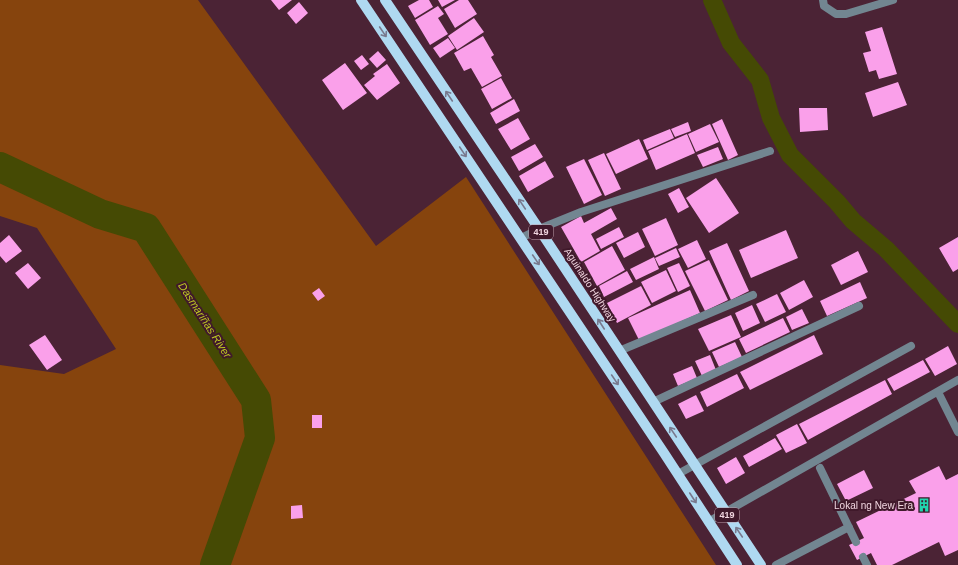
<svg xmlns="http://www.w3.org/2000/svg" width="958" height="565" font-family="Arial,sans-serif">
  <style>
    .green { fill: #86440d }
    .lines { fill: none; stroke-linecap: round; stroke-linejoin: round }
    .canal { stroke: #454a04; stroke-width: 18 }
    .river { stroke: #454a04; stroke-width: 30 }
    .building { fill: #faa0ea }
    .service { stroke: #728691; stroke-width: 8 }
    .minor { stroke: #728691; stroke-width: 8 }
    .primary { stroke: #afd9f1; stroke-width: 10 }
    .oneway { stroke: #78798e }
    .labels { text-anchor: middle; dominant-baseline: central; stroke-width: 4; stroke-linejoin: round; paint-order: stroke }
    .shield { fill: #40192b; stroke: #bb9da9; stroke-width: 1 }
    .shield-label { font-size: 9px; font-weight: bold; fill: #f0d5df }
    .street-label { font-size: 10px; fill: #f0d5df; stroke: #40192b }
    .poi-label { font-size: 10px; fill: #f0d5df; stroke: #40192b; text-anchor: end }
    .water-label { font-size: 11px; font-style: italic; fill: #bec923; stroke: #40192b }
  </style>
  <rect width="100%" height="100%" fill="#4b2335"/>
  <path class="green" d="M0 0H198L376 246 466 177 716 565H0V365L64 374 116 349 37 228 0 216Z"/>
  <g class="lines">
    <path class="canal" d="M712 0 731 43 760 80 771 118 790 155 837 202 853 221 886 249 958 324"/>
    <path class="river" d="M0 167 100 214 146 228 256 400 260 438 215 565"/>
  </g>
  <path class="building" d="M271 0H292L279 10Z
    M419 0H429L433 7 415 18 408 6Z
    M438 0H455L442 7Z
    M459 0H468L477 14 455 28 444 9Z
    M299 2 308 13 296 24 287 13Z
    M438 6 444 14 438 18 448 34 430 45 415 20Z
    M474 18 484 32 457 50 448 36Z
    M882 27 897 74 879 79 876 70 869 72 863 53 871 51 865 32Z
    M483 36 494 55 491 57 502 76 482 87 471 68 464 71 454 53Z
    M448 38 455 48 440 58 433 48Z
    M378 51 386 60 377 68 369 59Z
    M362 55 369 64 361 70 354 61Z
    M345 63 367 93 343 110 322 80Z
    M387 64 400 83 377 100 364 85 375 76 373 74Z
    M501 78 512 98 492 109 481 89Z
    M898 82 907 105 873 117 865 93Z
    M514 99 520 111 496 124 490 113Z
    M799 108H827L828 130 800 132Z
    M518 118 530 139 511 150 498 129Z
    M722 119 738 155 728 160 712 124Z
    M688 122 691 131 675 137 671 129Z
    M710 124 719 142 696 152 688 134Z
    M670 129 674 138 647 150 643 140Z
    M687 134 695 153 656 170 648 151Z
    M639 139 648 159 616 174 606 154Z
    M535 144 543 157 519 171 511 157Z
    M718 147 723 159 703 167 697 155Z
    M604 153 621 189 605 196 588 160Z
    M584 159 602 195 584 204 566 167Z
    M545 161 554 177 528 192 519 176Z
    M716 178 739 213 709 233 686 198Z
    M679 188 689 207 678 213 668 194Z
    M611 208 617 219 591 234 600 251 581 262 561 227 581 216 584 223Z
    M666 218 678 245 655 256 642 229Z
    M619 227 624 237 601 249 596 239Z
    M786 230 798 258 751 278 739 250Z
    M638 232 645 247 624 258 616 243Z
    M9 235 22 251 6 263 0 256V243Z
    M958 237V269L953 272 939 248Z
    M697 240 706 259 688 268 678 249Z
    M727 243 749 291 731 300 709 251Z
    M612 246 625 270 597 286 584 262Z
    M676 248 680 257 659 266 655 258Z
    M858 251 868 272 841 285 831 265Z
    M654 257 659 269 636 280 630 269Z
    M709 260 728 300 705 311 685 271Z
    M28 263 41 278 28 289 15 273Z
    M679 263 690 286 678 292 667 268Z
    M666 270 676 291 652 303 641 282Z
    M627 271 633 282 604 297 599 286Z
    M804 280 813 297 789 310 780 293Z
    M860 282 867 298 827 316 820 301Z
    M641 286 651 305 617 323 607 303Z
    M319 288 325 296 318 301 312 293Z
    M690 290 700 313 639 340 628 318Z
    M777 294 786 312 765 322 756 304Z
    M752 305 760 323 743 331 735 313Z
    M802 309 809 323 792 330 786 317Z
    M731 315 741 337 709 351 698 329Z
    M783 318 790 332 746 353 739 339Z
    M45 335 62 360 47 370 29 345Z
    M814 335 823 354 750 390 740 372Z
    M735 342 742 357 719 367 712 352Z
    M948 346 957 364 935 376 925 359Z
    M710 355 716 370 702 376 695 361Z
    M923 360 930 372 894 391 887 379Z
    M692 366 697 378 678 386 673 374Z
    M737 374 744 388 707 407 700 392Z
    M885 380 892 394 808 440 799 424Z
    M696 395 704 411 686 419 678 404Z
    M312 415H322V428H312Z
    M797 424 807 443 786 453 776 435Z
    M775 438 782 449 749 467 743 456Z
    M736 457 745 473 726 484 717 468Z
    M939 466 946 480 958 474V550L945 556 939 542 892 565H877L871 553 857 560 849 545 864 538 856 522 916 493 909 481Z
    M864 470 873 488 846 501 837 484Z
    M302 505 303 518 291 519V506Z"/>
  <g class="lines">
    <path class="service" d="M938 392 958 432
      M820 468 856 542
      M678 474 911 346
      M708 522 958 380
      M863 557 867 565
      M776 565 849 527"/>
    <path class="minor" d="M823 0 824 6 836 14H846L893 0
      M521 238 539 229 581 212 770 151
      M619 351 753 295
      M653 402 859 306"/>
    <path class="primary" d="M361 0 664 453 737 565
      M385 0 539 229 761 565"/>
  </g>
  <defs><path id="oneway-shaft" d="M-6 0H5M1.5-3L5.5 0L1.5 3" fill="none" stroke-width="1.6" stroke-linecap="round" stroke-linejoin="round"/></defs>
  <g class="oneway">
    <use href="#oneway-shaft" transform="translate(383 32) rotate(56)"/>
    <use href="#oneway-shaft" transform="translate(449 96) rotate(-124)"/>
    <use href="#oneway-shaft" transform="translate(463 152) rotate(56)"/>
    <use href="#oneway-shaft" transform="translate(522 204) rotate(-124)"/>
    <use href="#oneway-shaft" transform="translate(536 260) rotate(56)"/>
    <use href="#oneway-shaft" transform="translate(601 324) rotate(-123)"/>
    <use href="#oneway-shaft" transform="translate(615 380) rotate(56)"/>
    <use href="#oneway-shaft" transform="translate(673 432) rotate(-124)"/>
    <use href="#oneway-shaft" transform="translate(693 498) rotate(57)"/>
    <use href="#oneway-shaft" transform="translate(739 532) rotate(-124)"/>
  </g>
  <defs>
    <g id="building-bare" transform="scale(1.08)"><path d="M-4-6H4V6H1V3H-1V6H-4ZM-2.5-4.3h1.7v1.8h-1.7ZM.8-4.3h1.7v1.8H.8ZM-2.5-1h1.7V.8h-1.7ZM.8-1h1.7V.8H.8Z" fill="#21d5af" stroke="#40192b" stroke-width="2.5" paint-order="stroke"/></g>
  </defs>
  <g fill-rule="evenodd">
    <use href="#building-bare" x="924" y="505"/>
  </g>
  <g class="labels">
    <g class="shield">
      <rect x="529" y="225" width="24" height="14" rx="3"/>
      <rect x="715" y="508" width="24" height="14" rx="3"/>
    </g>
    <g class="shield-label">
      <text x="541" y="232">419</text>
      <text x="727" y="515">419</text>
    </g>
    <g class="street-label">
      <text transform="translate(590 285) rotate(57)">Aguinaldo Highway</text>
    </g>
    <g class="poi-label">
      <text x="913" y="505">Lokal ng New Era</text>
    </g>
    <g class="water-label">
      <text transform="translate(205 320) rotate(57)">Dasmariñas River</text>
    </g>
  </g>
</svg>
